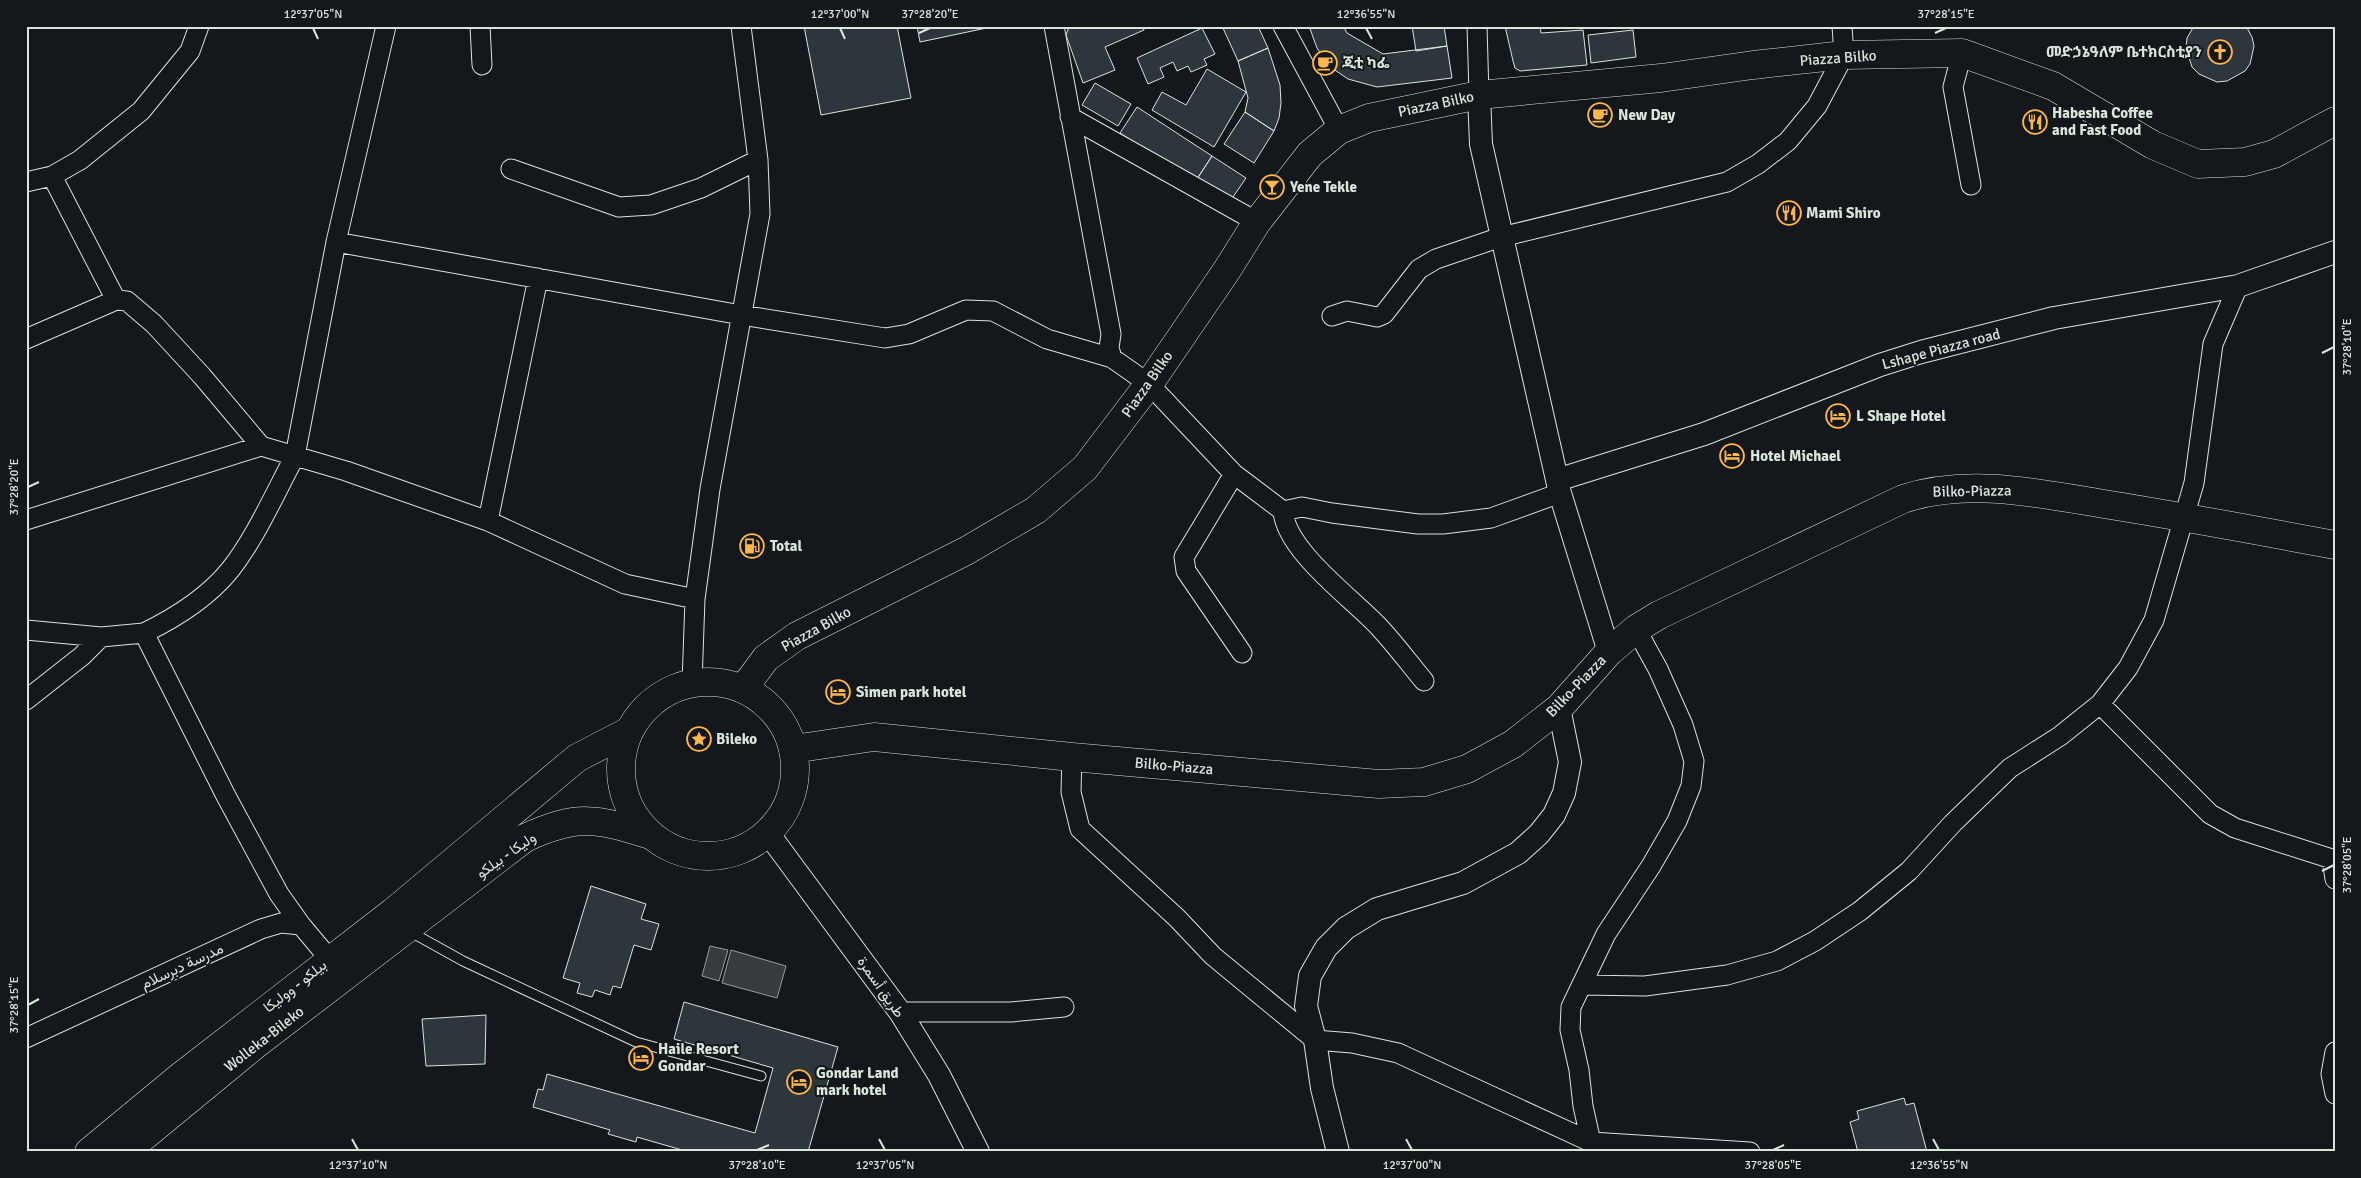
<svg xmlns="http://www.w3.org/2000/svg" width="2361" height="1178" font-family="Signika,Vazirmatn,'Noto Sans Ethiopic',sans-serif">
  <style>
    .water { fill: #363b3e; stroke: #939e99 }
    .building { fill: #2c363c; stroke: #d8e6dc }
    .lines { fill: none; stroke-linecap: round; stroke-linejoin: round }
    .service-casing { stroke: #d8e6dc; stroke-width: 11 }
    .minor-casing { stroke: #d8e6dc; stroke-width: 21 }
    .tertiary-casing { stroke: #d8e6dc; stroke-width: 24 }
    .primary-casing { stroke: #d8e6dc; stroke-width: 29 }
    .trunk-casing { stroke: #d8e6dc; stroke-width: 29 }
    .service { stroke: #14181c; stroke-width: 9 }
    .minor { stroke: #14181c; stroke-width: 19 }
    .tertiary { stroke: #14181c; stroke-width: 22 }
    .primary { stroke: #14181c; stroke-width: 28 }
    .trunk { stroke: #14181c; stroke-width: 28 }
    .ticks { fill: none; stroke: #d8e6dc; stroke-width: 2 }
    .labels { text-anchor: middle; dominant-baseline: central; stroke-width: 4; stroke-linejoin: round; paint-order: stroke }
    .poi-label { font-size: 15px; font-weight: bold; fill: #d8e6dc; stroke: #14181c; text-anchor: start }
    .street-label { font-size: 15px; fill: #d8e6dc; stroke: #14181c }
    .neatline { fill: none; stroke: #d8e6dc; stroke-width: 2 }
    .ticks-label { font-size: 12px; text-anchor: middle; fill: #d8e6dc }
  </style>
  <rect width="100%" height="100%" fill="#14181c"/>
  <path class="water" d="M710 946 728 950 719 981 702 976Z
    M731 950 786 966 777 998 722 983Z"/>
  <path class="building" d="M804 26H897L911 98 821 115Z
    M917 26H996L920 42Z
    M1143 26 1144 30 1105 47 1115 70 1083 83 1066 35 1069 27Z
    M1222 26H1258L1268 48 1238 61Z
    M1309 26H1343L1347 33 1383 54 1447 46 1452 78 1377 87 1348 79 1329 66 1317 48Z
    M1412 26H1444L1447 46 1416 51Z
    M1505 26H1540L1541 33 1583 30 1587 65 1520 71 1515 68 1513 61Z
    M2194 26H2246L2252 37 2254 46 2250 64 2245 71 2227 81 2217 82 2199 74 2192 67 2186 48 2187 38Z
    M1202 28 1215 54 1204 59 1207 65 1191 72 1188 66 1177 71 1173 62 1160 68 1164 77 1148 84 1137 58Z
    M1633 30 1636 57 1591 63 1588 35Z
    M1268 48 1280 85 1281 103 1279 118 1274 131 1245 112 1248 98 1238 61Z
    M1207 69 1246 92 1214 147 1152 110 1162 92 1186 105Z
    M1095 83 1131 104 1118 126 1082 105Z
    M1137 107 1212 156 1195 182 1120 133Z
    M1245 112 1274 131 1254 163 1224 144Z
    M1212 156 1246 178 1229 203 1195 182Z
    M844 682 847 697H832L830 690 832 687Z
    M591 886 646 904 641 919 659 924 651 950 634 945 621 988 613 986 610 995 595 990 592 997 577 993 580 983 563 978Z
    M684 1002 838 1047 808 1152H689L637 1137 636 1142 608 1134 610 1130 533 1107 538 1089 543 1090 547 1074 755 1133 773 1068 674 1039Z
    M486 1015 485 1064 426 1066 422 1019Z
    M1904 1098 1906 1105 1914 1103 1927 1152H1858L1850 1122 1859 1119 1857 1111Z"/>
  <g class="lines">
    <g class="service-casing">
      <path id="service" d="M409 931 463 961 636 1042 761 1076"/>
    </g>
    <g class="minor-casing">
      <path id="minor" d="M480 26 482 65
        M1054 26 1111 334 1109 348 1112 358
        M1283 26 1339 130
        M1477 26 1479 95
        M1962 53 1953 87 1971 185
        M1070 117 1257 222
        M511 169 619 207 651 205 701 188 758 160
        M52 176 116 300
        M26 182 52 176 80 160 141 111 190 51 199 26
        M336 242 741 315 885 338 909 334 966 310 993 311 1047 339 1112 358 1149 384 1234 474 1283 511C1286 551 1353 599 1379 627 1395 644 1409 663 1424 681
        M1332 316 1347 311 1377 317 1384 314 1419 269 1436 259 1501 237 1727 182 1758 164 1788 141 1817 106 1844 55 1842 26
        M26 339 116 300 127 301 154 324 202 376 261 446 295 456 336 242 386 26
        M1234 474 1184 557 1186 571 1242 653
        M1283 511 1302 507 1332 513 1418 524H1443L1491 518 1560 493
        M26 520 261 446
        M488 521 538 278
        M26 630 101 637 144 633
        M692 683 695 599 710 489 760 214 758 160 741 26
        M26 700 82 656 101 637
        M2100 704 2210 814 2235 828 2335 860
        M1072 757 1071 792 1080 829 1177 918 1213 956 1315 1040 1352 1043 1398 1053 1591 1142 1750 1152
        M2332 859 2335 879
        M301 925 279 894 226 796 144 633C175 618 208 597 230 570 256 537 275 493 295 456L346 471 488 521 625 584 695 599
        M1582 985 1645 986 1727 975 1777 961 1815 941 1860 911 1909 871 1953 823 2010 768 2060 736 2100 704 2128 668 2154 620 2194 483 2213 344 2238 286
        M900 1012H1011L1064 1007
        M26 1038 261 929 281 923 301 925 337 968
        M2335 1052 2331 1074 2335 1094
        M1591 1151V1142L1583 1106 1579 1070 1570 1030 1571 1007 1606 934 1651 866 1677 821 1691 786 1694 761 1683 725 1658 669 1636 629"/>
    </g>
    <g class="tertiary-casing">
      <path id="tertiary" d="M1479 95 1481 144 1560 493 1609 652
        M1557 480 1704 434 1880 365 1921 352 2054 318 2238 286 2335 252
        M768 833 900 1012 939 1075 978 1152
        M1338 1152 1322 1088 1315 1040 1306 1006 1310 976 1326 948 1346 928 1377 909 1463 883 1518 853 1539 834 1554 815 1564 793 1570 762 1559 708"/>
    </g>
    <g class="primary-casing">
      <path id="primary" d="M743 689 766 658 797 636 966 551 1036 510 1085 468 1149 384 1227 270 1257 222 1310 154 1339 130 1369 118 1479 95 1661 78 1753 65 1844 55 1962 53 2053 86 2153 145 2198 164 2245 162 2274 154 2335 121
        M793 749 874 737 1072 757 1379 784 1424 782 1467 769 1513 744 1559 708 1609 652 1636 629 1659 615 1903 499C1970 477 2042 494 2110 505 2185 517 2260 531 2335 545"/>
    </g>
    <g class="trunk-casing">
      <path id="trunk" d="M621 769a87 87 0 1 1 174 0a87 87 0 1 1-174 0Z
        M89 1152 181 1076 393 912 577 758 629 731
        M125 1152 255 1045 525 838C577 814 596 818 650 835"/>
    </g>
    <use href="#service" class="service"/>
    <use href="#minor" class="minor"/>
    <use href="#tertiary" class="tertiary"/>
    <use href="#primary" class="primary"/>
    <use href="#trunk" class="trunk"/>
  </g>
  <path class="ticks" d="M313 28 318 39M840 28 845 39M1366 28 1372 39M919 33 930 28M1935 33 1946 28M2322 353 2334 347M28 487 39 482M2322 871 2334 865M28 1005 39 999M352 1139 358 1150M879 1139 885 1150M1406 1139 1412 1150M1933 1139 1939 1150M757 1150 769 1145M1773 1150 1784 1145"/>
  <defs>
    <g id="church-ring" transform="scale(1.25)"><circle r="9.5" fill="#14181c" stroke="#ffb74d" stroke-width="1.5"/><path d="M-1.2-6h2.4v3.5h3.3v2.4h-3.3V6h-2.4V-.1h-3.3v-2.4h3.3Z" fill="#ffb74d"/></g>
    <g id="cafe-ring" transform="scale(1.25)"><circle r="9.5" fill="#14181c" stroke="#ffb74d" stroke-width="1.5"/><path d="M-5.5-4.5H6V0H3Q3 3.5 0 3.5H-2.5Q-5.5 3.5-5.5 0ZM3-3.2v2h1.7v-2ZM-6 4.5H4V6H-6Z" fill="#ffb74d"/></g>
    <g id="restaurant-ring" transform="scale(1.25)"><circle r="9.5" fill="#14181c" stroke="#ffb74d" stroke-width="1.5"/><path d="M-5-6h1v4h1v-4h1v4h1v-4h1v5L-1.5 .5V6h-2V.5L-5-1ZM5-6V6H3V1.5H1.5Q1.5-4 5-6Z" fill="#ffb74d"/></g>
    <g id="bar-ring" transform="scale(1.25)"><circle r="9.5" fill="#14181c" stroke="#ffb74d" stroke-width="1.5"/><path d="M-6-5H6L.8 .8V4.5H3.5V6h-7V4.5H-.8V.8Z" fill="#ffb74d"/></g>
    <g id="hotel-ring" transform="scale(1.25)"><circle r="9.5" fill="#14181c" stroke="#ffb74d" stroke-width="1.5"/><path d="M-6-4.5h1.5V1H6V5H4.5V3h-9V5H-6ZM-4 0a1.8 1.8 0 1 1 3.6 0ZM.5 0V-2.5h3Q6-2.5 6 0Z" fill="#ffb74d"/></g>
    <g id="fuel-ring" transform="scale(1.25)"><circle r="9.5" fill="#14181c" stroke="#ffb74d" stroke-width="1.5"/><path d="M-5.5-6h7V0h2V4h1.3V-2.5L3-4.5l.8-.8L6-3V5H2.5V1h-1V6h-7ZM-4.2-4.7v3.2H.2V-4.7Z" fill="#ffb74d"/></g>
    <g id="sight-ring" transform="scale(1.25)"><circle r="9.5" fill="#14181c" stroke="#ffb74d" stroke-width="1.5"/><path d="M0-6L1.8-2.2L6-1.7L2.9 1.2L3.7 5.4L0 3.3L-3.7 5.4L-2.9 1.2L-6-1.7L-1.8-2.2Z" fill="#ffb74d"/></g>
  </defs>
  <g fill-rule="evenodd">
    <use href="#church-ring" x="2220" y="52"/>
    <use href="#cafe-ring" x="1325" y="63"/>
    <use href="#cafe-ring" x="1600" y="115"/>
    <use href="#restaurant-ring" x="2035" y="122"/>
    <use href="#bar-ring" x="1272" y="187"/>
    <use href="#restaurant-ring" x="1789" y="213"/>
    <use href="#hotel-ring" x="1838" y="416"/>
    <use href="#hotel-ring" x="1732" y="456"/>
    <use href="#fuel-ring" x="752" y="546"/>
    <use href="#hotel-ring" x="838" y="692"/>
    <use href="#sight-ring" x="699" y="739"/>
    <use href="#hotel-ring" x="641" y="1058"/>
    <use href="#hotel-ring" x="799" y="1082"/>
  </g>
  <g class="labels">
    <g class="poi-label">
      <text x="2202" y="52" text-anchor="end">መድኃኔዓለም ቤተክርስቲያን</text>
      <text x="1342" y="63">ጂቲ ካፌ</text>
      <text x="2052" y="113">Habesha Coffee<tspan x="2052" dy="17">and Fast Food</tspan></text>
      <text x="1618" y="115">New Day</text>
      <text x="1290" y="187">Yene Tekle</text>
      <text x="1806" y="213">Mami Shiro</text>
      <text x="1856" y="416">L Shape Hotel</text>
      <text x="1750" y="456">Hotel Michael</text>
      <text x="770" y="546">Total</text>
      <text x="856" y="692">Simen park hotel</text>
      <text x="716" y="739">Bileko</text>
      <text x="658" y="1049">Haile Resort<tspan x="658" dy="17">Gondar</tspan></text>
      <text x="816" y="1073">Gondar Land<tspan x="816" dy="17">mark hotel</tspan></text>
    </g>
    <g class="street-label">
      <text transform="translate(1838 58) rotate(-4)">Piazza Bilko</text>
      <text transform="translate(1436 104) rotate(-12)">Piazza Bilko</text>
      <text transform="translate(1941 349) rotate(-15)">Lshape Piazza road</text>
      <text transform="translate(1147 384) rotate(-55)">Piazza Bilko</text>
      <text transform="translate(1972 491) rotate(-1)">Bilko-Piazza</text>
      <text transform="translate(816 629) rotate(-29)">Piazza Bilko</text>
      <text transform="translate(1576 686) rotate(-46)">Bilko-Piazza</text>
      <text transform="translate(1174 766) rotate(5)">Bilko-Piazza</text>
      <text transform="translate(506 855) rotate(-35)">وليكا - بيلكو</text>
      <text transform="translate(182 966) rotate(-25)">مدرسة دبرسلام</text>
      <text transform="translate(295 986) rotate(-38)">بيلكو - ووليكا</text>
      <text transform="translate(881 987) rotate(55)">طريق أسمرة</text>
      <text transform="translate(264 1039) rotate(-38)">Wolleka-Bileko</text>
    </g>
  </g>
  <rect width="2361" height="1178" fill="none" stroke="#14181c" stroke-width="55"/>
  <rect x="28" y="28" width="2306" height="1122" class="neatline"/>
  <g class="ticks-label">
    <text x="313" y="18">12°37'05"N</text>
    <text x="840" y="18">12°37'00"N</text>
    <text x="930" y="18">37°28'20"E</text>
    <text x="1366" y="18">12°36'55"N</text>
    <text x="1946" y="18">37°28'15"E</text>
    <text transform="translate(2347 347) rotate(-90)" y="4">37°28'10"E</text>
    <text transform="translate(14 487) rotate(-90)" y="4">37°28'20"E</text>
    <text transform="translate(2347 865) rotate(-90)" y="4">37°28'05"E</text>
    <text transform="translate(14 1005) rotate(-90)" y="4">37°28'15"E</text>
    <text x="358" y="1169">12°37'10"N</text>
    <text x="757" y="1169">37°28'10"E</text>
    <text x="885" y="1169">12°37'05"N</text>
    <text x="1412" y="1169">12°37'00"N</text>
    <text x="1773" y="1169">37°28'05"E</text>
    <text x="1939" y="1169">12°36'55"N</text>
  </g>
</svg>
